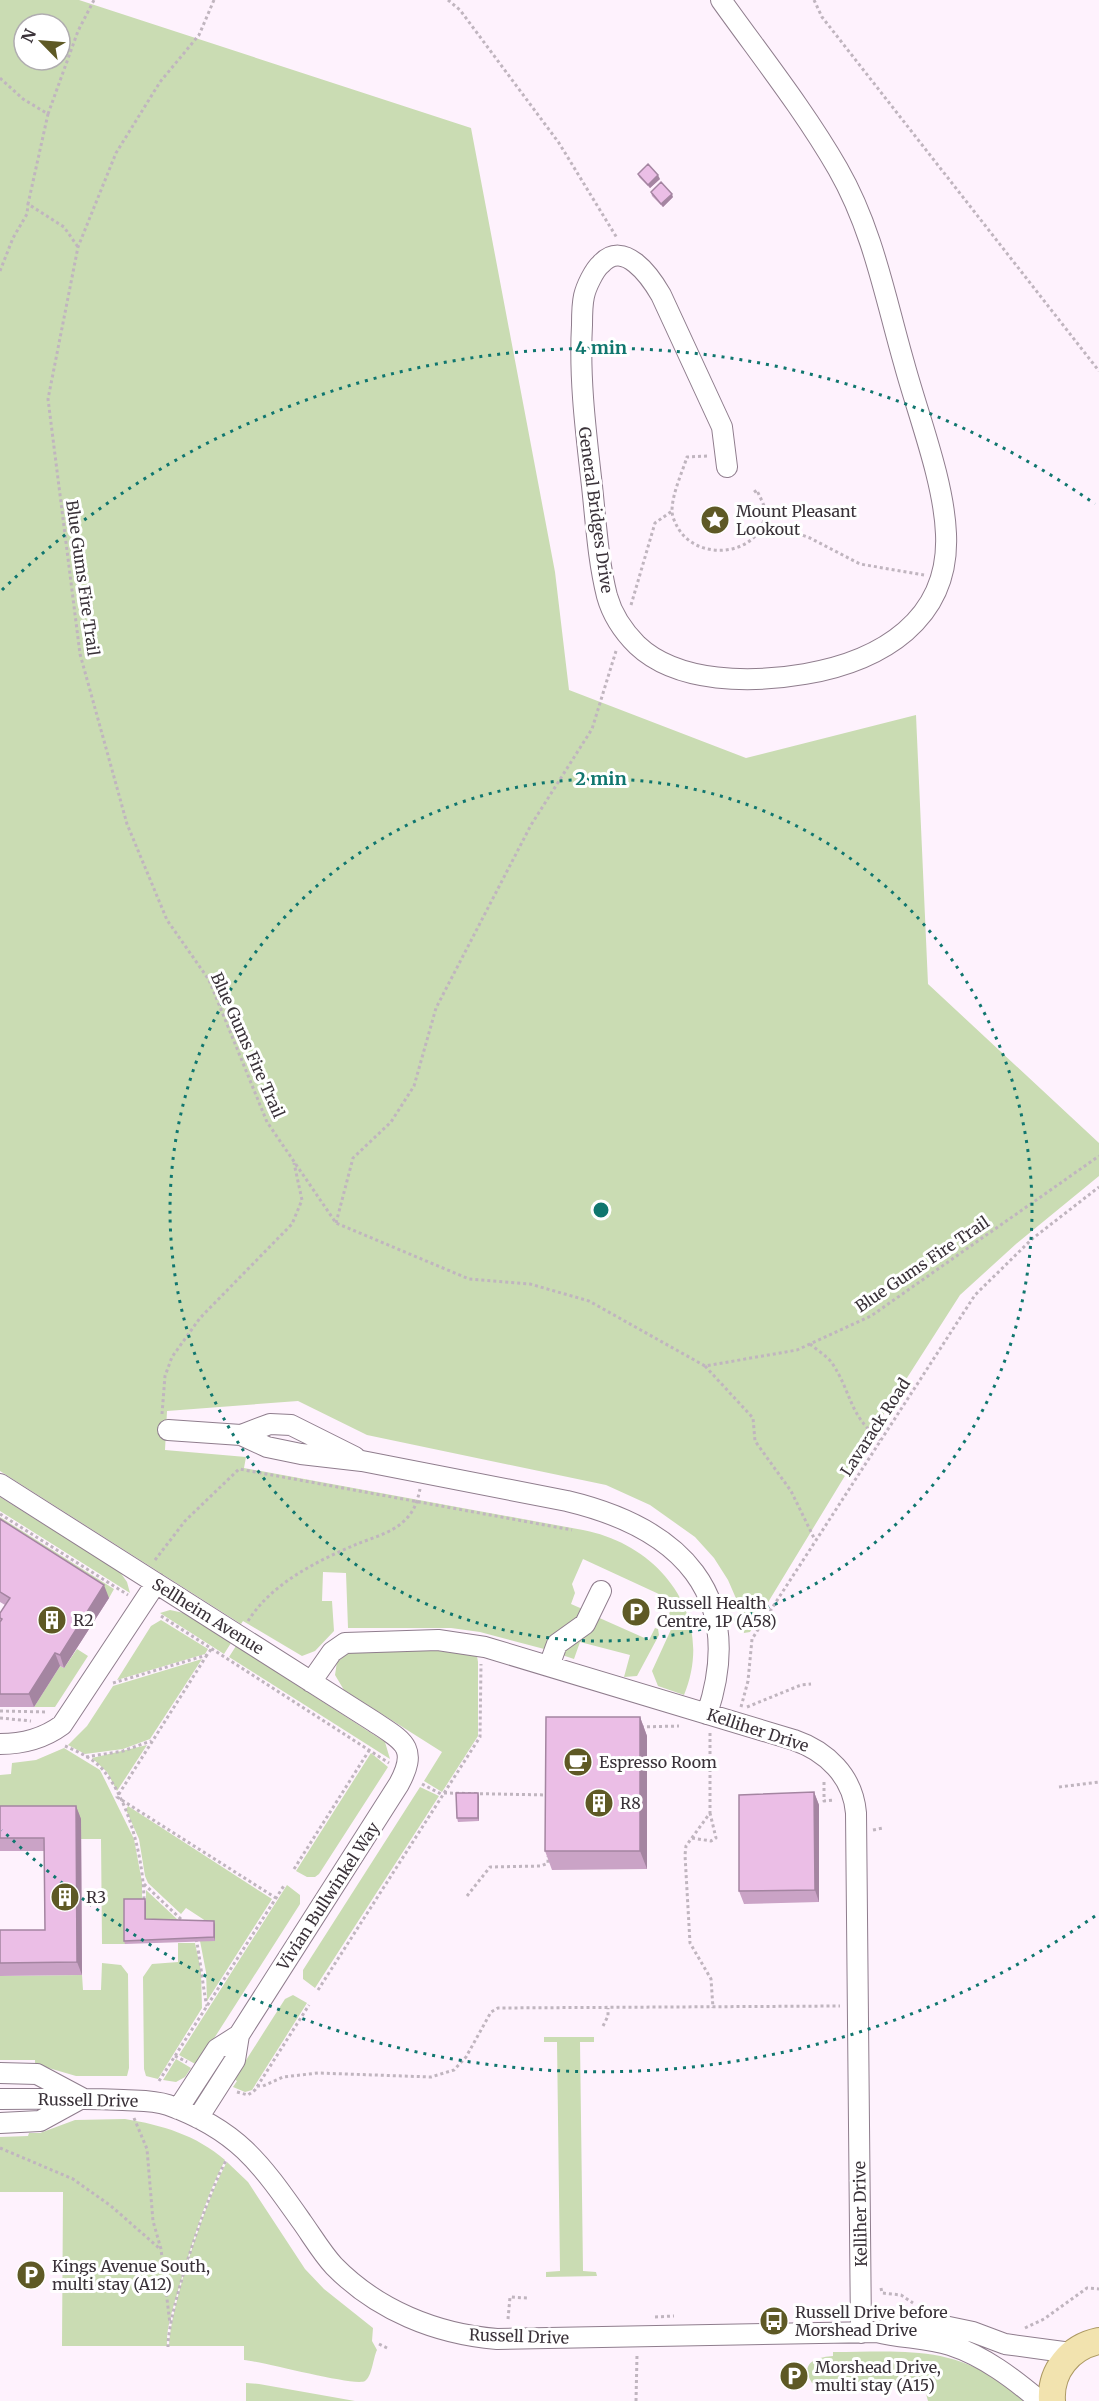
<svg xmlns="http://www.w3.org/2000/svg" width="1099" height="2401" font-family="Merriweather,serif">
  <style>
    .green { fill: #cadcb3; fill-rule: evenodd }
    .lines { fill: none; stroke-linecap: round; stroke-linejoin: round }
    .minor-casing { stroke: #8f7d8d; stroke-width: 22 }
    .major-casing { stroke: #ac9963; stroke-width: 28 }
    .path { stroke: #c0b5bf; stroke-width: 3; stroke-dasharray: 3 3; stroke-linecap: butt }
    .minor { stroke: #fff; stroke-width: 20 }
    .major { stroke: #f2e3af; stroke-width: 26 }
    .wall { fill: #caa3c6 }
    .shaded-wall { fill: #a485a1 }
    .building { fill: #ebbee6; stroke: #a485a1; stroke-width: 1.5 }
    .ring { fill: none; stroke: #0f766e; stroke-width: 3; stroke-dasharray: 3 6 }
    .labels { text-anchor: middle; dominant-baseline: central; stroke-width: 6; stroke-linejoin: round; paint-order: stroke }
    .street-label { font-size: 16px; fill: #3a3239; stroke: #fff }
    .poi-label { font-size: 16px; fill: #3a3239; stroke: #fff; text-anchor: start }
    .centre { fill: #0f766e; stroke: #fff; stroke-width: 3 }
    .ring-label { font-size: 18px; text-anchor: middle; font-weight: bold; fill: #0f766e; stroke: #fff; stroke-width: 6; stroke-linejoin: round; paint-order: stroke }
  </style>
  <rect width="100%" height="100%" fill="#fef2fd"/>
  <path class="green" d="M0 0H79L471 128 555 572 569 690 746 758 916 715 928 984 1099 1143V1176L1016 1244 960 1295 857 1456 750 1632 744 1633 738 1603 728 1580 714 1558 695 1537 650 1505 606 1485 367 1435 298 1401 167 1411 165 1450 246 1457 244 1468 583 1530C661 1545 716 1617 684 1695L658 1686 652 1671 674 1623 669 1614 674 1601 583 1559 572 1584 575 1593 571 1604 587 1611 548 1650 480 1632 451 1628H348L346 1573 323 1572 322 1601H332L334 1631 315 1651 302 1656 243 1621 241 1624 0 1471ZM24 24H60V60H24Z
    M0 1497 120 1572 127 1582 130 1593 0 1511Z
    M0 1517 114 1589 109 1598 0 1529Z
    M170 1610 184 1613 231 1643 224 1654 160 1613Z
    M595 1616 649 1640 655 1628 658 1629 659 1635 637 1676 624 1677 630 1655 580 1642 574 1659 559 1654Z
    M161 1620 208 1649 205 1654 117 1680 151 1626Z
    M236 1646 385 1742 390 1759 229 1657Z
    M77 1649 88 1656 55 1707H34L60 1666 64 1668Z
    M431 1650 477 1656 478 1662V1736L442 1792 424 1781 442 1752 344 1690 335 1675 337 1662 351 1651Z
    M202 1659 150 1739 123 1749 85 1754 68 1745 87 1726 113 1686Z
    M147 1745 117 1791 107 1772 92 1758Z
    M64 1748 100 1770 134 1839 142 1882V1902L125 1944H102L101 1839H81V1819H0V1775L11 1774 12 1763 36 1760Z
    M371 1753 388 1767 319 1874 315 1877H307L296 1871Z
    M420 1787 439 1796 315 1988 303 1979V1970Z
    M128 1806 272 1899 207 2001 206 1972 200 1941 212 1925 186 1908 181 1914 148 1883 145 1876 139 1839 126 1810Z
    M287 1885 300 1895V1904L197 2065 179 2055Z
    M146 1890 178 1920 176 1922 146 1923Z
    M178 1943H195L201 1971 202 2008 158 2079 146 2076 144 2069 143 1977 152 1964 178 1962Z
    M102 1963 121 1965 128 1974 129 2068 127 2076H76L35 2064V2060H0V1976L82 1975 83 1990H101Z
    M293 1995 307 2003 252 2090 245 2092 233 2087 237 2081 234 2079 285 1999Z
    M544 2037H594V2042H580L583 2271 596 2272 597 2276 546 2277V2272L560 2271 557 2042H544Z
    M176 2059 191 2068 185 2077 176 2082 163 2080Z
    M125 2119C162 2125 196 2135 225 2160 204 2200 192 2245 179 2287 174 2306 166 2326 167 2346H62L63 2192H0V2137L28 2136 29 2133H40L75 2120Z
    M227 2162 248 2182 305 2269 324 2289 373 2328 372 2341 377 2350C373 2358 372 2377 365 2381 355 2387 264 2362 244 2360V2346H169C170 2307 207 2197 227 2162Z
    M833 2352C890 2352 945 2345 994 2378 1005 2385 1015 2391 1023 2401H928L923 2383 909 2387 885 2385V2380L819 2385 812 2383C799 2363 816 2357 833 2356Z
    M246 2383 259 2384 355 2401H246Z"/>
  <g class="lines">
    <g class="minor-casing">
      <path id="minor" d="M721 0C761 56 804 110 838 169 873 230 885 297 904 363 918 415 944 481 946 534 950 620 881 661 805 674 753 683 678 684 637 645 624 632 612 614 607 596 598 560 596 523 592 486 586 433 579 379 582 325 582 316 582 305 584 296 586 287 594 270 601 264 624 239 650 276 661 295L722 427 727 467
        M168 1430 241 1435 267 1447 301 1454 362 1461 567 1501C680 1528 747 1594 707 1714
        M241 1435 270 1424 291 1425 355 1457
        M0 1484 373 1721C403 1741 419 1747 399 1784L239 2035 235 2060 198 2118
        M549 1666 557 1644 585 1624 601 1591
        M311 1682 332 1652 345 1643 438 1640 485 1647 794 1740C826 1751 853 1776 856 1813L861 2333
        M0 1744C23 1744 43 1739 62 1725L156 1583
        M0 2073 37 2074 82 2098
        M0 2099C41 2099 82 2098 123 2100 139 2101 153 2100 168 2105 238 2130 261 2164 302 2222 312 2236 322 2253 334 2266 377 2310 436 2334 497 2339L877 2332C901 2338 928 2338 950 2345 984 2356 1014 2379 1040 2401
        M178 2109 217 2049 239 2035
        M0 2123 40 2121 82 2098
        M880 2332 907 2323 925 2322 973 2332 1005 2344 1071 2353"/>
    </g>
    <g class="major-casing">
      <path id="major" d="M1052 2401C1050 2371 1070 2347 1099 2341"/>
    </g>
    <path class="path" d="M214 0 199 35 160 82 116 153 78 247 48 399 80 654 127 824 167 920 209 980 267 1122 336 1223 469 1279 530 1284 589 1301 705 1366 797 1350 871 1316 1099 1156
      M448 0 460 10 559 143 617 238
      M814 0 822 17 1099 371
      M0 78 23 99 48 114 28 204 64 227 78 247
      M48 114 78 31 94 0
      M0 271 13 238 27 214 28 204
      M707 456 687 457C682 473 672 494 672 511 672 516 675 523 678 528 699 564 764 555 765 511 765 505 759 496 757 490L753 493
      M756 533 788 530 810 538 860 564 924 575
      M631 605 655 523 672 511
      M336 1223 353 1158 391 1122 414 1086 436 1008 531 825 592 729 616 651
      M810 1344C817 1350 827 1356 832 1363 852 1393 848 1414 880 1440
      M705 1366 753 1418 755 1441 791 1491 815 1540
      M162 1414 165 1376 172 1357 200 1318 292 1224 302 1200 294 1163
      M0 1514 128 1595
      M155 1560 185 1521 239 1469 572 1530
      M161 1616 389 1763
      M248 1621C272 1583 317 1561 357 1544 372 1538 391 1533 403 1522 414 1512 417 1503 420 1489
      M207 1655 117 1797 276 1898
      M113 1683 207 1655 212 1648
      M741 1707 748 1681 752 1639 975 1295 1032 1239 1099 1187
      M747 1707 801 1685 811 1684
      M0 1711 48 1712
      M0 1718 31 1721
      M641 1727 679 1726
      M710 1733V1813L686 1846 685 1855 690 1943 711 1979 713 2008
      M65 1746C79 1752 94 1759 104 1771 130 1803 144 1862 144 1902
      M86 1757 123 1751 151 1741
      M824 1782V1801L835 1800
      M422 1784 443 1795
      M1059 1787 1099 1782
      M444 1793 548 1795
      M873 1830 883 1828
      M692 1838 711 1841 716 1838 710 1813
      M294 1869 370 1749
      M144 1884 184 1922
      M467 1896 490 1867 541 1866 548 1863V1856
      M196 1939C199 1949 205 2003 207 2006
      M318 1990 480 1737 481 1664
      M603 2026 608 2016V2008
      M175 2056 187 2062
      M159 2081 285 1884
      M257 2086H263L283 2077 318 2073 431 2077 454 2070 466 2057 491 2012 498 2008 840 2006
      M237 2092 248 2095 255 2090 309 2005
      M134 2118 147 2149 153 2221 161 2249 170 2324
      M0 2148 73 2179 111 2206 159 2248
      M881 2288 882 2293 901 2295 913 2303
      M655 2317 674 2316
      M508 2319 510 2297 527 2298
      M1025 2328 1044 2319 1087 2288 1099 2289
      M379 2344 387 2348
      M168 2347C167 2313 209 2189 227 2159
      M636 2401 637 2355"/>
    <use href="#minor" class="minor"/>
    <use href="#major" class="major"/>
  </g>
  <path class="wall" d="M638 174 660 179 650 188 639 177Z
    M651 192 673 197 663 207 652 196Z
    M0 1519 109 1598 64 1668 60 1666 34 1707H0V1613L5 1605 0 1602Z
    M640 1717 647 1736V1869L552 1870 545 1851Z
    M814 1792 819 1805V1902L744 1904 739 1891Z
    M478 1793 479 1797V1821L458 1822 457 1818Z
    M0 1806H76L81 1819 82 1975 0 1976V1930H45L44 1851H0Z
    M146 1902V1919L215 1925V1941L125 1944 124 1941Z"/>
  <path class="shaded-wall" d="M658 175 660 179 650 188 648 185Z
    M672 194 673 197 663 207 661 204Z
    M104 1585 109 1598 64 1668 60 1655Z
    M55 1653 60 1666 34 1707 29 1694Z
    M640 1717 647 1736V1869L640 1851Z
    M814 1792 819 1805V1902L815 1890Z
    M478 1793 479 1797V1821L478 1818Z
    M76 1806 81 1819 82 1975 77 1962Z
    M145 1899 146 1902V1923L145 1919Z
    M214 1921 215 1925V1941L214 1937Z"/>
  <path class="building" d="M648 164 658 175 648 185 638 174Z
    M661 182 672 194 661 204 651 192Z
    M0 1519 104 1585 60 1655 55 1653 29 1694H0V1622L2 1619 0 1618V1613L10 1598 0 1592Z
    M546 1717H640V1851H545Z
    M814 1792 815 1890 739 1891V1795Z
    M456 1793H478V1818H457Z
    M0 1806H76L77 1962 0 1963V1930H45L44 1838H0Z
    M124 1899H145V1919L214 1921V1937L124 1941Z"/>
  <g class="ring">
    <circle cx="601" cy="1210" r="431"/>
    <path d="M1095 1916A862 862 0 0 1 2 1830M2 590A862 862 0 0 1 1095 504"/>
  </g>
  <defs>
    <g id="sight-disc" transform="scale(1.5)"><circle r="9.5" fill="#5e5925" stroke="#fff"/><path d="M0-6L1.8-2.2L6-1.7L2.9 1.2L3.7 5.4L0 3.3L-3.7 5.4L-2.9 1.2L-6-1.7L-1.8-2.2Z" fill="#fff"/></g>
    <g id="parking-disc" transform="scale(1.5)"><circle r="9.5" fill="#5e5925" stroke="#fff"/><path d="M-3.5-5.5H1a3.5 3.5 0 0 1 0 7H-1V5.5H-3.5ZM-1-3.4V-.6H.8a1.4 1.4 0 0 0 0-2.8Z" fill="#fff"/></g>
    <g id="building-disc" transform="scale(1.5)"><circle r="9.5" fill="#5e5925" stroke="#fff"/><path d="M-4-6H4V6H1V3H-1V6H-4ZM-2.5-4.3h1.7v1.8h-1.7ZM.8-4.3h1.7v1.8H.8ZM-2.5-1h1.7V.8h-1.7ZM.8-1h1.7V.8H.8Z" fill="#fff"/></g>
    <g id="cafe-disc" transform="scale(1.5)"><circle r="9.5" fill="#5e5925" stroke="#fff"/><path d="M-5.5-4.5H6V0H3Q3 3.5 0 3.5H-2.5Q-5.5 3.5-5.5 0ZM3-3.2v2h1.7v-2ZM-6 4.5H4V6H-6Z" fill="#fff"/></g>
    <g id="bus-disc" transform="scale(1.5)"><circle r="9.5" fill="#5e5925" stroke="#fff"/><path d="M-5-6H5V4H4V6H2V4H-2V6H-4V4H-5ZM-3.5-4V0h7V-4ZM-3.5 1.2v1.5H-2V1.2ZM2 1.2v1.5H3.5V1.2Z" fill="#fff"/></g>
  </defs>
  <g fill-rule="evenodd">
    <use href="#sight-disc" x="715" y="520"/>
    <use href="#parking-disc" x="636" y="1612"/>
    <use href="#building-disc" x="52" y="1620"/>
    <use href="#cafe-disc" x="578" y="1762"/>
    <use href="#building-disc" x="599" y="1803"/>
    <use href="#building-disc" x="65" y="1897"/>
    <use href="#parking-disc" x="31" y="2275"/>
    <use href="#bus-disc" x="774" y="2321"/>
    <use href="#parking-disc" x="794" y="2376"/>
  </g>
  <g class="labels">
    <g class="street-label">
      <text transform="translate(596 510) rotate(82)">General Bridges Drive</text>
      <text transform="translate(83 578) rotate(82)">Blue Gums Fire Trail</text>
      <text transform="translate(248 1045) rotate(66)">Blue Gums Fire Trail</text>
      <text transform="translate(922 1264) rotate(-34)">Blue Gums Fire Trail</text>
      <text transform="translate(875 1427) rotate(-57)">Lavarack Road</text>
      <text transform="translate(208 1616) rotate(32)">Sellheim Avenue</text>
      <text transform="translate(758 1730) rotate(18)">Kelliher Drive</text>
      <text transform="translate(328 1896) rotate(-57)">Vivian Bullwinkel Way</text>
      <text transform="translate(88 2100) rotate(1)">Russell Drive</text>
      <text transform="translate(860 2214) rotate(-91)">Kelliher Drive</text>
      <text transform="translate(519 2336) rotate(2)">Russell Drive</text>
    </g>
    <g class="poi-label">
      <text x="736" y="511">Mount Pleasant<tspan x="736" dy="18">Lookout</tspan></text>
      <text x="657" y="1603">Russell Health<tspan x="657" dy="18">Centre, 1P (A58)</tspan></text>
      <text x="73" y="1620">R2</text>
      <text x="599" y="1762">Espresso Room</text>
      <text x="620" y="1803">R8</text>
      <text x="86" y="1897">R3</text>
      <text x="52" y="2266">Kings Avenue South,<tspan x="52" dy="18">multi stay (A12)</tspan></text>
      <text x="795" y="2312">Russell Drive before<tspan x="795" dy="18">Morshead Drive</tspan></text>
      <text x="815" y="2367">Morshead Drive,<tspan x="815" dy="18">multi stay (A15)</tspan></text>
    </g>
  </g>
  <circle cx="601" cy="1210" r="9" class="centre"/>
  <g class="ring-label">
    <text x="601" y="354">4 min</text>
    <text x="601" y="785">2 min</text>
  </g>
  <g transform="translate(42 42) rotate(295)"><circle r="28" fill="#ffffff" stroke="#b0adb0" stroke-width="1.5"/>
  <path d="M0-4.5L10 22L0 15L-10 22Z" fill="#5e5925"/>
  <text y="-9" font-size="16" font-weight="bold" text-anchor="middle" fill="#3a3239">N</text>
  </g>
</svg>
